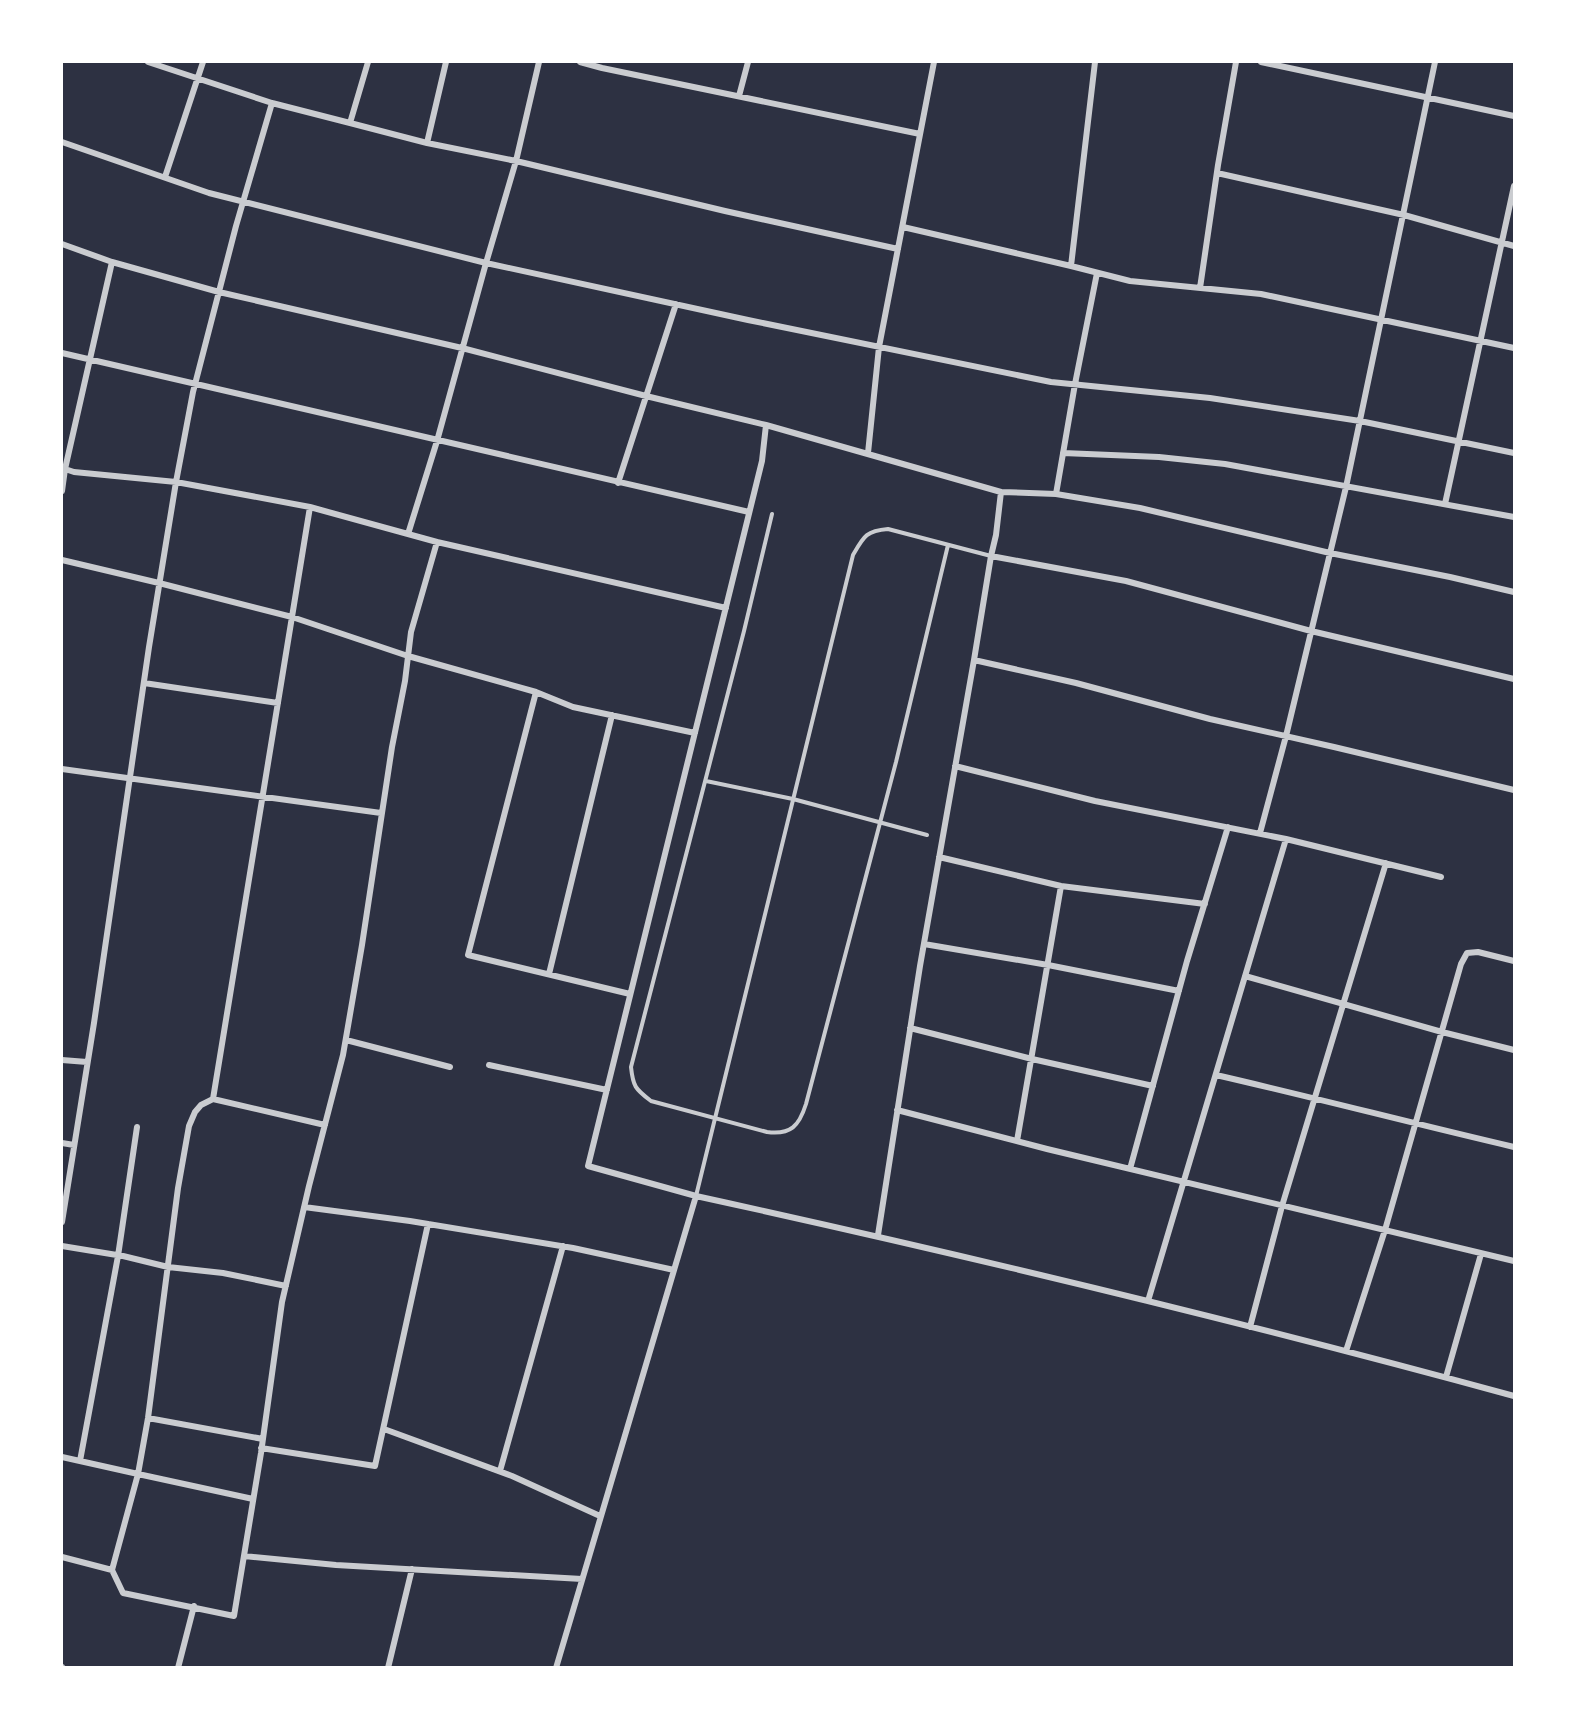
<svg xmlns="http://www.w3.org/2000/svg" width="1576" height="1729" font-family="'Alegreya Sans',sans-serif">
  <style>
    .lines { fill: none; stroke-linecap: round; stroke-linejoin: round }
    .service { stroke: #caccd0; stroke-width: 4 }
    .minor { stroke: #caccd0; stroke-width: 6 }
  </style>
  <rect width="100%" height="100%" fill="#2d3142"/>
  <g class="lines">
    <path class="service" d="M772 514 744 631 631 1067C633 1086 635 1089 651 1101L767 1132C791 1135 799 1126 806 1104L896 762 948 545
      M706 781 793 799 927 835
      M696 1196 853 555C864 536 866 531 888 529L991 556"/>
    <path class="minor" d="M148 62 272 103 350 123 427 143 516 161 725 211 898 249
      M580 62 602 68 920 134
      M1261 62 1514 116
      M739 96 748 62
      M350 123 368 62
      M62 142 209 193 486 263 748 320 1051 382 1210 398 1360 421 1514 453
      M427 143 446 62
      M1217 173 1404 215 1514 246
      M165 177 203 62
      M903 227 1071 266 1130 281 1261 294 1514 348
      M62 244 112 262 219 292 462 348 646 396 766 425
      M1071 266 1095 62
      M1200 288 1218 165 1236 62
      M62 353 749 512
      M868 453 879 347 934 62
      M1063 453 1159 457 1225 464 1514 517
      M62 468 74 472 176 482 310 507 437 542 726 608
      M618 483 676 304
      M62 491 65 469 112 262
      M1001 492 1056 494 1140 508 1330 553 1450 577 1514 592
      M1056 494 1075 384 1097 273
      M1445 504 1514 186
      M310 507 213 1099 325 1125
      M408 534 437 441 486 263 516 161 539 62
      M991 556 1126 581 1311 631 1514 679
      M62 560 159 583 292 617 408 656 536 692 573 707 695 733
      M974 660 1076 683 1210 719 1334 747 1514 790
      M144 683 278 703
      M536 692 468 955 630 994
      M955 766 1095 801 1286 839 1441 877
      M62 769 381 813
      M1260 833 1286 736 1346 487 1435 62
      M939 857 1061 886 1205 904
      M924 944 1048 965 1179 991
      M549 974 612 715
      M1245 976 1442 1032 1514 1050
      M910 1028 1032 1059 1153 1086
      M346 1040 450 1067
      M62 1060 87 1062
      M489 1065 607 1090
      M1216 1075C1316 1098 1415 1124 1514 1147
      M897 1110 1047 1149 1514 1261
      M1017 1141 1061 886
      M62 1143 74 1145
      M1130 1169 1187 961 1228 827
      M696 1196 588 1166 762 461 766 425 1001 492 996 535 991 556 974 660 920 966 878 1235
      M304 1207 410 1221 573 1248 674 1270
      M62 1222 94 1023 149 647 176 482 193 392 236 226 272 103
      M62 1246 123 1256 168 1267 223 1273 286 1286
      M1148 1301 1286 839
      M1250 1327 1282 1206 1386 863
      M1346 1351 1385 1230 1461 964 1467 953 1478 952 1514 961
      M1446 1377 1481 1254
      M148 1418 263 1439
      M384 1429 512 1476 600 1516
      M261 1448 375 1466 428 1224
      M62 1457 138 1474 148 1418 178 1188 189 1126 195 1112 201 1105 213 1099
      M80 1461 118 1256 137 1127
      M500 1471 563 1246
      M244 1556 336 1565 582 1579
      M62 1557 112 1570 123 1593 234 1616 261 1453 282 1302 309 1186 343 1055 362 945 392 747 405 681 411 632 437 542
      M112 1570 138 1474 253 1499
      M62 1667V1668
      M178 1668 194 1606
      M388 1668 412 1569
      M556 1668 696 1196C970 1256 1243 1322 1514 1396"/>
  </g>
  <rect width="1576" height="1729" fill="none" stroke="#ffffff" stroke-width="126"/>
</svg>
